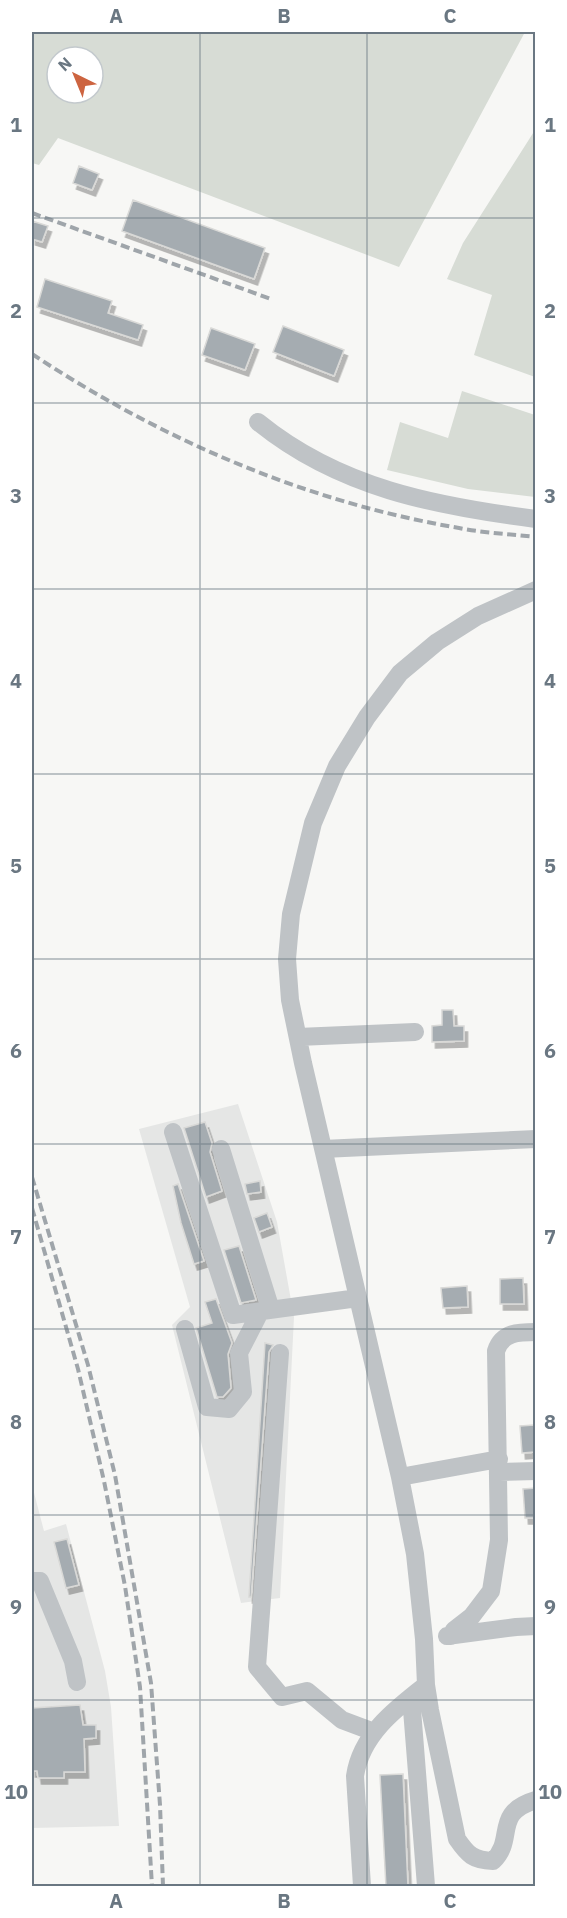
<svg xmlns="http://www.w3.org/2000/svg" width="567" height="1918" font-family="'IBM Plex Sans',sans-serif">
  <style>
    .built { fill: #e5e6e5 }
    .green { fill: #d7dcd5; fill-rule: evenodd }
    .building { fill: #a5acb1; stroke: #d9d9d7; stroke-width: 1.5; filter: url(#shadow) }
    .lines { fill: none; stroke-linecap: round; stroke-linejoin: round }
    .minor { stroke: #bfc3c6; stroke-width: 18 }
    .rail { stroke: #9fa5aa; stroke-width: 4; stroke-dasharray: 9 4.5; stroke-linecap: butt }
    .grid { fill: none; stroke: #6a7782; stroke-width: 1.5; stroke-opacity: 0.55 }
    .neatline { fill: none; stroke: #6a7782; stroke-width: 2 }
    .grid-label { font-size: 20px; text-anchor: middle; font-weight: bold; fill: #6a7782 }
  </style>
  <defs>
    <filter id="shadow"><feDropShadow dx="3.5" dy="6" stdDeviation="0" flood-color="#0004"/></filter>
  </defs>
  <rect width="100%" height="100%" fill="#f7f7f5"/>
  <path class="built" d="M238 1104 277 1222 294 1317 280 1598 241 1603 172 1325 190 1307 139 1129Z
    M32 1485 44 1531 66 1524 105 1671 111 1707 119 1826 32 1828Z"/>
  <path class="green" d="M32 32H525L399 267 58 138 39 165 32 163ZM57 57H93V93H57Z
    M535 130V377L474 355 492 295 447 279 463 243Z
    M462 391 535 415V497L468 489 387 470 400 422 448 438Z"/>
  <path class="building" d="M79 166 99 174 92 190 73 183Z
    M133 200 265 248 254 279 122 231Z
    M32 221 48 226 42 242 32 239Z
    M45 279 112 301 108 313 143 325 138 340 37 307Z
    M283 326 344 350 334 376 273 352Z
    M211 328 255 344 245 370 202 355Z
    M442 1010H453L454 1026H464V1041L432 1042V1026L442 1025Z
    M205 1122 212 1143 210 1152 222 1191 206 1197 184 1128Z
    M260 1181 261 1192 247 1194 245 1184Z
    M178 1184 204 1261 194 1264 181 1223 173 1186Z
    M267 1213 272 1227 259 1232 254 1218Z
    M239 1246 256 1300 241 1303 224 1250Z
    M523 1278 524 1304H500V1279Z
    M467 1286 468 1307 443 1308 441 1288Z
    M216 1299 232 1343 228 1354 231 1388 223 1397H217L196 1328 212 1323 205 1302Z
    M265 1343 273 1345 269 1352 251 1597H249Z
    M534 1425 535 1452 522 1453 520 1426Z
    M536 1488V1518H525L523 1489Z
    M67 1539 79 1585 66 1588 54 1542Z
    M80 1705 83 1725H96V1738L84 1739 85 1772H64V1778H38L37 1771H32V1708Z
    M403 1774 408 1887H386L380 1775Z"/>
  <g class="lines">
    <path class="minor" d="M258 422C339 488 435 506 536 519
      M536 590 478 616 437 642 400 673 367 717 337 766 313 823 291 914 287 959 290 1000 303 1063 400 1477 415 1554 424 1639 426 1685 430 1710 457 1839C468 1855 473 1860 493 1861 516 1839 492 1813 536 1800
      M298 1037 415 1032
      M173 1132 233 1315 358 1298
      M221 1149 271 1310
      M323 1149 536 1139
      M185 1329 207 1407 229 1409 243 1392 239 1353 260 1312
      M280 1353 257 1667 282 1697 307 1691 342 1720 374 1732
      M499 1472 536 1471
      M400 1477 499 1459
      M32 1581H40L73 1661 77 1682
      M447 1636 516 1627 536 1626
      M451 1636 454 1630 472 1616 491 1591 499 1540 496 1351C502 1332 519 1332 536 1332
      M411 1697 426 1886
      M362 1886 355 1776C361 1735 395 1709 426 1685"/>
    <path class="rail" d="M32 213 271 299
      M32 354C161 439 305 502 459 528 484 533 510 534 536 537
      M32 1177 88 1365 115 1475 151 1683 160 1805 163 1886
      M32 1208 78 1369 104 1481 125 1586 140 1687 152 1886"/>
  </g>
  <path class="grid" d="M200 32V1886M367 32V1886M32 218H536M32 403H536M32 589H536M32 774H536M32 959H536M32 1144H536M32 1329H536M32 1515H536M32 1700H536"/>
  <rect width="567" height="1918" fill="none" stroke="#ffffff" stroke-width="66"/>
  <g transform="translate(75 75) rotate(317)"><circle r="28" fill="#ffffff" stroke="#c3c9cd" stroke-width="1.5"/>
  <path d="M0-4.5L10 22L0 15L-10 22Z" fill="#cd6440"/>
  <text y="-9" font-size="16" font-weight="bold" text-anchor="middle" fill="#6a7782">N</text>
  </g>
  <rect x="33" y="33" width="501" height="1852" class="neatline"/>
  <g class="grid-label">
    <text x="116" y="23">A</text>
    <text x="284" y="23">B</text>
    <text x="450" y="23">C</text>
    <text x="16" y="132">1</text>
    <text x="550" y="132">1</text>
    <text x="16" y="318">2</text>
    <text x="550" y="318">2</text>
    <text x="16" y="503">3</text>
    <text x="550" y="503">3</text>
    <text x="16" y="688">4</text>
    <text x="550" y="688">4</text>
    <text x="16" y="873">5</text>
    <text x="550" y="873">5</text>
    <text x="16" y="1058">6</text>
    <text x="550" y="1058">6</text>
    <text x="16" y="1244">7</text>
    <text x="550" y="1244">7</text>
    <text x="16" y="1429">8</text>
    <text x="550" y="1429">8</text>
    <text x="16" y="1614">9</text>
    <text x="550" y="1614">9</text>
    <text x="16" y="1799">10</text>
    <text x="550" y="1799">10</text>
    <text x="116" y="1908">A</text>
    <text x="284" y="1908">B</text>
    <text x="450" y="1908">C</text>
  </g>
</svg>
